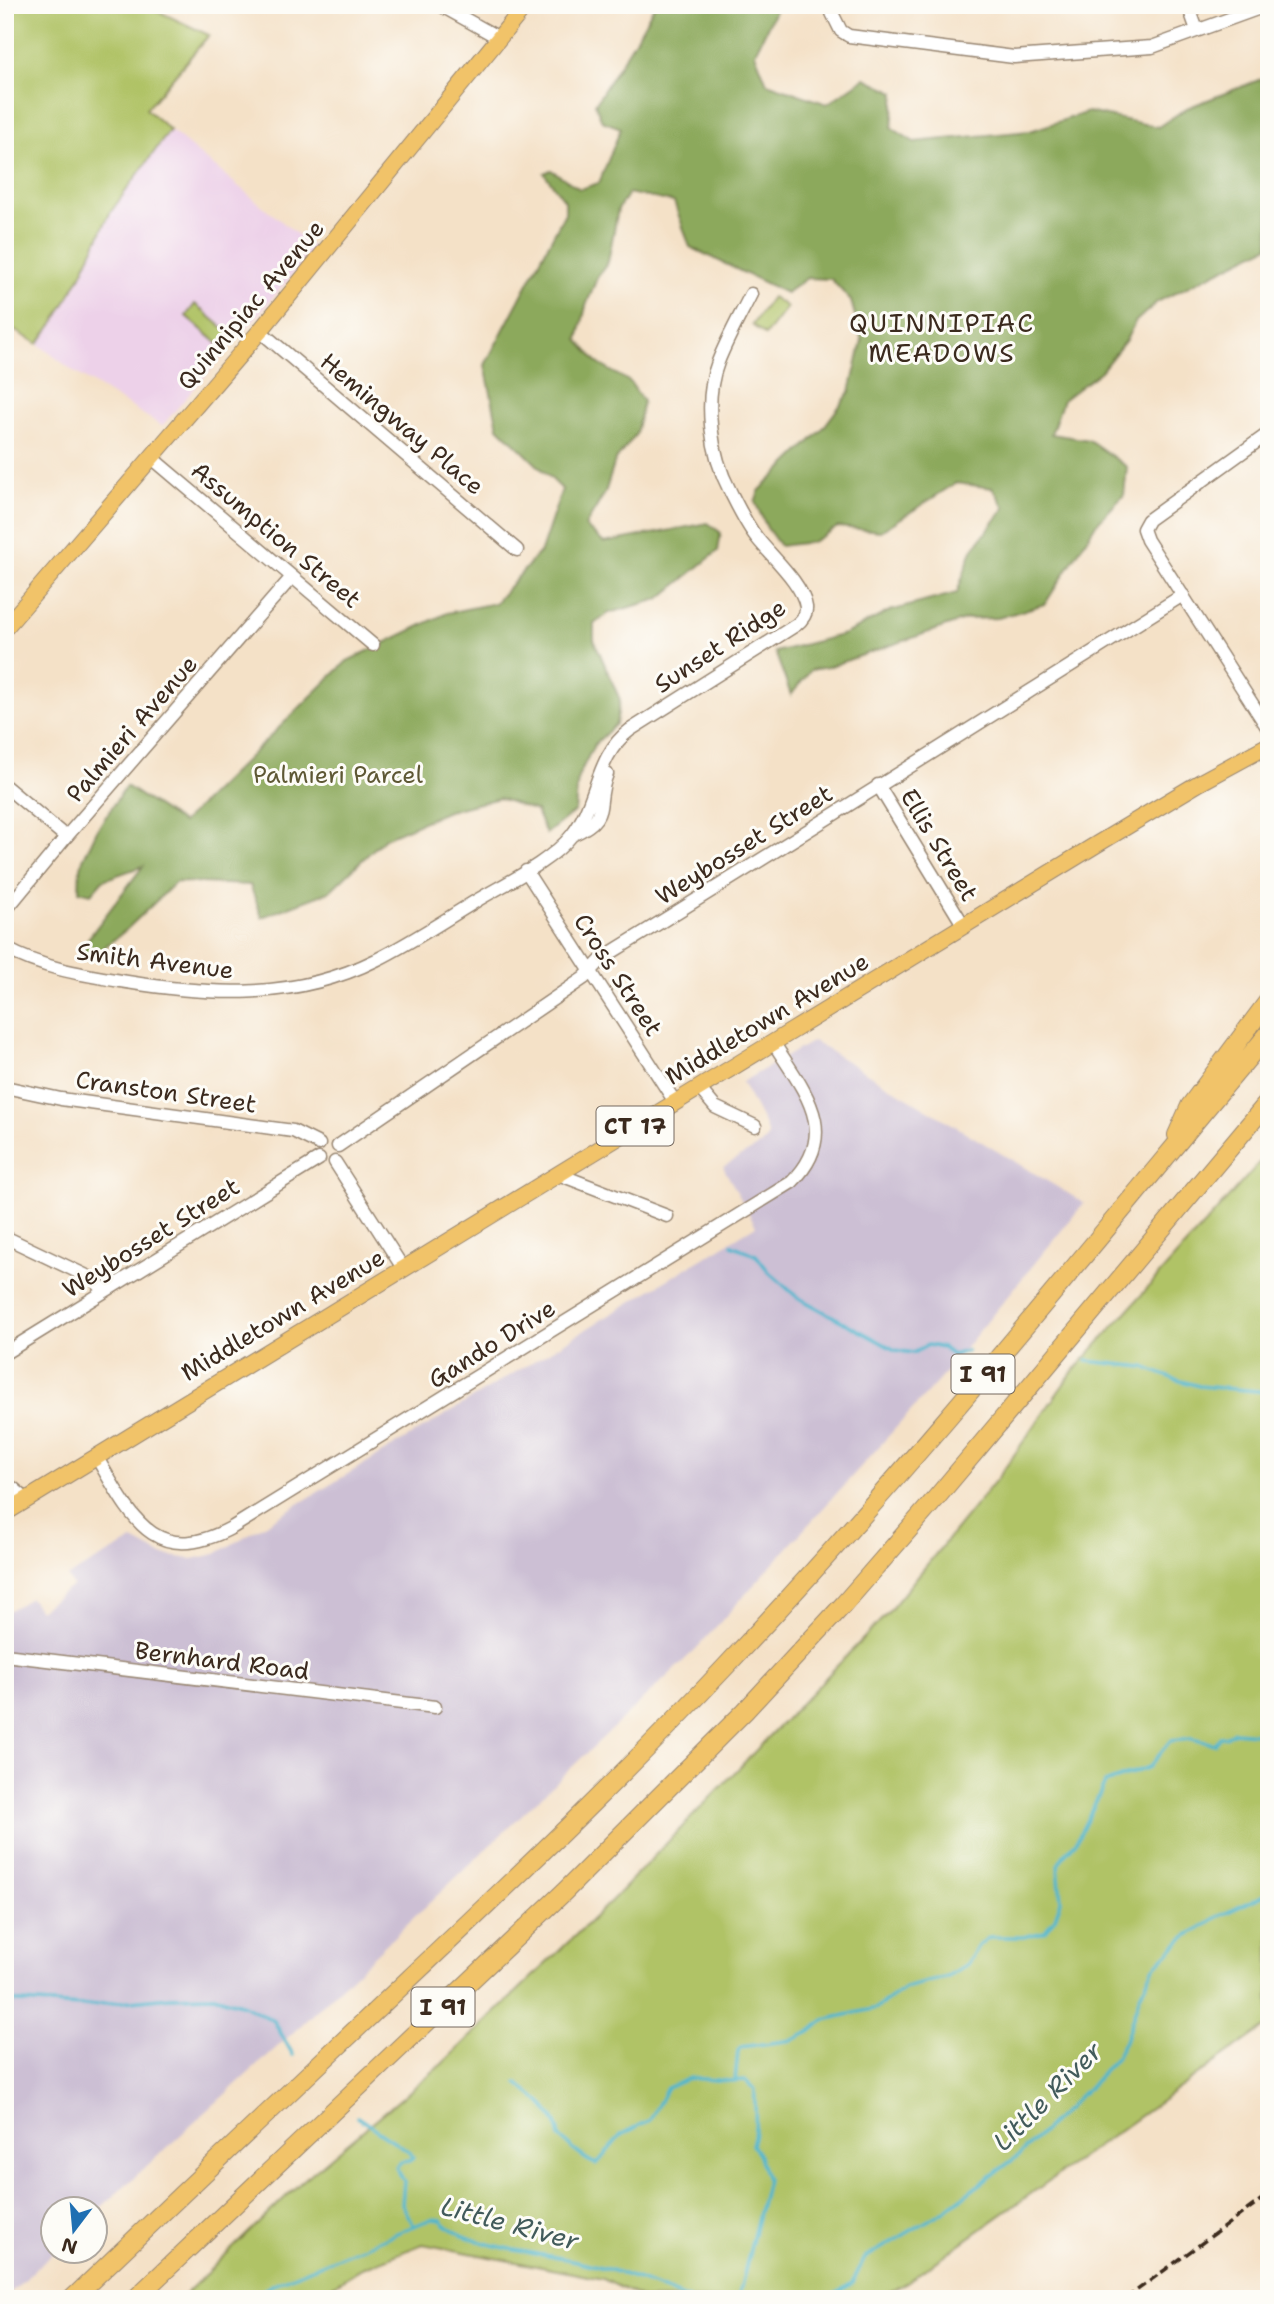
<svg xmlns="http://www.w3.org/2000/svg" width="1274" height="2304" font-family="'Shantell Sans',sans-serif">
  <style>
    .built { fill: #edd1e9 }
    .industrial { fill: #ccbfd4 }
    .green { fill: #b0c366; stroke: #767642; stroke-width: 2 }
    .forest { fill: #8ca95b; stroke: #646a3c; stroke-width: 2 }
    .lines { fill: none; stroke-linecap: round; stroke-linejoin: round }
    .stream { stroke: #4fb6cd; stroke-width: 3.5 }
    .minor-casing { stroke: #988672; stroke-width: 15 }
    .major-casing { stroke: #988672; stroke-width: 18 }
    .highway-casing { stroke: #988672; stroke-width: 20 }
    .minor { stroke: #fff; stroke-width: 12 }
    .major { stroke: #f1c369; stroke-width: 16 }
    .highway { stroke: #f1c369; stroke-width: 18 }
    .rail { stroke: #3b2a1e; stroke-width: 3.5; stroke-dasharray: 10 5; stroke-linecap: butt }
    .labels { text-anchor: middle; dominant-baseline: central; stroke-width: 6; stroke-linejoin: round; paint-order: stroke }
    .shield { fill: #fdfcf7; stroke: #75695f; stroke-width: 2 }
    .shield-label { font-size: 23px; font-weight: bold; fill: #3b2a1e }
    .street-label { font-size: 24px; fill: #3b2a1e; stroke: #fdfcf7 }
    .park-label { font-size: 24px; fill: #5e5834; stroke: #fdfcf7 }
    .neighbourhood-label { font-size: 26px; letter-spacing: 2px; fill: #3b2a1e; stroke: #fdfcf7 }
    .water-label { font-size: 26px; font-style: italic; fill: #425b5b; stroke: #fdfcf7 }
  </style>
  <rect width="100%" height="100%" fill="#fdfcf7"/>
  <filter id="ink" filterUnits="userSpaceOnUse"><feTurbulence type="fractalNoise" baseFrequency=".0143" numOctaves="2"/><feDisplacementMap in="SourceGraphic" scale="14" xChannelSelector="R" yChannelSelector="G"/><feConvolveMatrix kernelMatrix="1 2 1 2 8 2 1 2 1" color-interpolation-filters="sRGB"/></filter>
  <filter id="wash" filterUnits="userSpaceOnUse"><feTurbulence type="fractalNoise" baseFrequency=".00686" numOctaves="4" result="noise"/><feDisplacementMap in="SourceGraphic" scale="28" xChannelSelector="R" yChannelSelector="G"/><feGaussianBlur stdDeviation="1.57" result="paint"/><feColorMatrix in="noise" values="0 0 0 0 0 0 0 0 0 0 0 0 0 0 0 0 0 1.4 0 .05"/><feComposite in="paint" operator="in"/></filter>
  <g filter="url(#wash)">
    <rect width="100%" height="100%" fill="#f4e1c7"/>
    <path class="built" d="M170 130 315 249 162 426 73 371 38 344 55 321 80 277 110 213Z"/>
    <path class="industrial" d="M813 1041 1084 1203 940 1379 696 1649 298 2028 95 2213 94 2210H52L54 2252 5 2298V1613L30 1598 39 1610 73 1586 67 1577 133 1540 161 1555 193 1559 216 1554 756 1226 723 1167 762 1144 768 1136 765 1126 742 1082Z"/>
    <path class="green" d="M5 5H145L209 35 146 109 170 130 110 213 80 277 55 321 38 344 5 325Z
      M772 297 787 307 765 335 752 325Z
      M195 304 234 337 224 349 186 316Z
      M1269 1152V2024L907 2282 877 2299H644L603 2279 423 2244 360 2269 312 2299H180L300 2183 442 2064 613 1899 886 1615 1000 1475 1070 1375Z"/>
    <path class="forest" d="M655 5H769L775 11 755 53 767 83 827 104 865 78 895 92 892 128 914 142 1030 131 1088 112 1158 127 1187 108 1269 76V246L1157 302 1135 322 1126 340 1101 371 1063 400 1051 434 1089 440 1127 467 1124 495 1096 524 1045 604 998 618 967 619 828 667 811 670 791 695 775 652 845 634 890 611 957 593 972 550 1005 508 993 488 956 483 881 531 838 527 812 542 780 546 767 528 755 502 759 491 820 432 850 392 862 341 851 301 831 279 807 278 786 293 690 247 674 202 628 193 618 209 608 262 597 278 586 306 578 340 599 364 630 382 643 401 636 434 615 461 605 493 585 526 604 543 708 523 721 533 718 551 659 599 609 613 594 624V640L620 700 616 724 594 745 578 777 575 811 546 834 536 811 499 798 448 811 385 838 329 892 262 917 250 885 176 882 126 930 88 960 83 954 87 940 143 866 103 880 91 894 79 891 80 866 97 830 126 786 182 823 347 661 447 613 495 603 541 551 562 489 498 427 485 365 565 213V201L544 173 551 170 580 189 599 183 621 128 602 121 595 104 637 37Z"/>
    <g class="lines">
      <path class="stream" d="M732 1245 756 1255 769 1272 797 1297 895 1350 913 1353 928 1345 943 1348 952 1355 967 1351
        M1087 1361 1144 1367 1174 1379 1199 1386 1269 1392
        M5 2001 81 2006 170 1997 214 1996 244 2005 274 2021 293 2055
        M735 2081 738 2051 741 2047 793 2040 810 2032 824 2020 877 2008 905 1988 948 1977 967 1964 978 1946 989 1937H1023L1044 1932 1055 1918 1061 1901 1058 1865 1065 1854 1076 1842 1105 1783 1149 1767 1170 1741 1191 1739 1215 1744 1220 1737H1226L1234 1732 1269 1735
        M517 2083C536 2099 557 2111 560 2138 571 2147 585 2161 597 2164L621 2135 650 2120 667 2088 690 2078 729 2081 745 2080 755 2090C754 2109 758 2125 752 2145L759 2156 767 2180 738 2299
        M357 2117 410 2152 413 2158 409 2161 401 2162 396 2167 404 2181 402 2204 414 2226
        M247 2299 278 2282 431 2219 441 2220C463 2248 550 2254 585 2263 620 2271 655 2286 688 2299
        M819 2299 834 2295 852 2283 865 2258 944 2211 1018 2156 1094 2082 1116 2057 1125 2041 1140 1995 1154 1967 1184 1938 1217 1917 1269 1893"/>
    </g>
  </g>
  <g filter="url(#ink)">
    <g class="lines">
      <g class="minor-casing">
        <path id="minor" d="M440 5 499 38
          M828 5 841 31 849 36 1014 57 1152 47 1268 5
          M1188 5 1197 30
          M260 331 517 550
          M1269 433 1148 520 1143 529 1147 540 1269 730
          M152 458 373 645
          M878 785 964 926
          M5 786 66 837
          M572 835C612 817 594 806 607 774
          M526 871 675 1102
          M5 911 66 837 292 577
          M5 948C43 969 85 975 127 982 213 996 296 1000 376 960 410 943 443 921 476 901 506 883 551 862 572 835 598 802 595 756 630 730L796 625C801 621 807 615 806 607 803 584 771 556 757 538 746 524 738 507 730 491 711 455 703 401 718 362 727 339 740 316 751 294
          M5 1087 61 1099 293 1131 319 1144
          M699 1088 715 1107 755 1126
          M338 1146 584 978 604 957C798 838 990 716 1183 595
          M335 1162 403 1268
          M558 1174 667 1216
          M5 1237 93 1279 105 1291
          M5 1353 319 1159
          M96 1456C131 1516 154 1570 233 1527L792 1182C842 1132 803 1090 773 1042
          M5 1486 13 1488 27 1500
          M5 1655 435 1707"/>
      </g>
      <g class="major-casing">
        <path id="major" d="M5 628 260 331 526 5
          M5 1513 1094 846 1199 783 1269 745"/>
      </g>
      <g class="highway-casing">
        <path id="highway" d="M1177 1135 1190 1106 1269 1000
          M72 2299C184 2192 296 2086 409 1979 517 1877 625 1774 727 1665 917 1463 1091 1246 1269 1033
          M135 2299 565 1891 745 1711 844 1604 937 1497 1269 1101"/>
      </g>
      <use href="#minor" class="minor"/>
      <use href="#major" class="major"/>
      <use href="#highway" class="highway"/>
      <path class="rail" d="M1125 2299 1269 2194"/>
    </g>
  </g>
  <g class="labels">
    <g class="shield">
      <rect x="596.5" y="1106.5" width="77" height="39" rx="5"/>
      <rect x="951.5" y="1354.5" width="63" height="39" rx="5"/>
      <rect x="411.5" y="1987.5" width="63" height="39" rx="5"/>
    </g>
    <g class="shield-label">
      <text x="635" y="1126">CT 17</text>
      <text x="983" y="1374">I 91</text>
      <text x="443" y="2007">I 91</text>
    </g>
    <g class="street-label">
      <text transform="translate(251 305) rotate(-50)">Quinnipiac Avenue</text>
      <text transform="translate(402 424) rotate(40)">Hemingway Place</text>
      <text transform="translate(276 535) rotate(40)">Assumption Street</text>
      <text transform="translate(720 646) rotate(-33)">Sunset Ridge</text>
      <text transform="translate(132 729) rotate(-49)">Palmieri Avenue</text>
      <text transform="translate(744 845) rotate(-32)">Weybosset Street</text>
      <text transform="translate(939 845) rotate(59)">Ellis Street</text>
      <text transform="translate(155 961) rotate(7)">Smith Avenue</text>
      <text transform="translate(618 975) rotate(57)">Cross Street</text>
      <text transform="translate(767 1019) rotate(-31)">Middletown Avenue</text>
      <text transform="translate(166 1092) rotate(8)">Cranston Street</text>
      <text transform="translate(151 1238) rotate(-32)">Weybosset Street</text>
      <text transform="translate(283 1315) rotate(-31)">Middletown Avenue</text>
      <text transform="translate(492 1344) rotate(-32)">Gando Drive</text>
      <text transform="translate(222 1661) rotate(7)">Bernhard Road</text>
    </g>
    <g class="park-label">
      <text x="338" y="775">Palmieri Parcel</text>
    </g>
    <g class="neighbourhood-label">
      <text x="942" y="322">QUINNIPIAC<tspan x="942" dy="30">MEADOWS</tspan></text>
    </g>
    <g class="water-label">
      <text transform="translate(1047 2096) rotate(-45)">Little River</text>
      <text transform="translate(510 2223) rotate(15)">Little River</text>
    </g>
  </g>
  <rect width="1274" height="2304" fill="none" stroke="#fdfcf7" stroke-width="28"/>
  <g transform="translate(74 2230) rotate(196)"><circle r="33" fill="#fdfcf7" stroke="#afa8a0" stroke-width="2"/>
  <path d="M0-5L12 26L0 18L-12 26Z" fill="#1f6fb2"/>
  <text y="-10" font-size="19" font-weight="bold" text-anchor="middle" fill="#3b2a1e">N</text>
  </g>
</svg>
